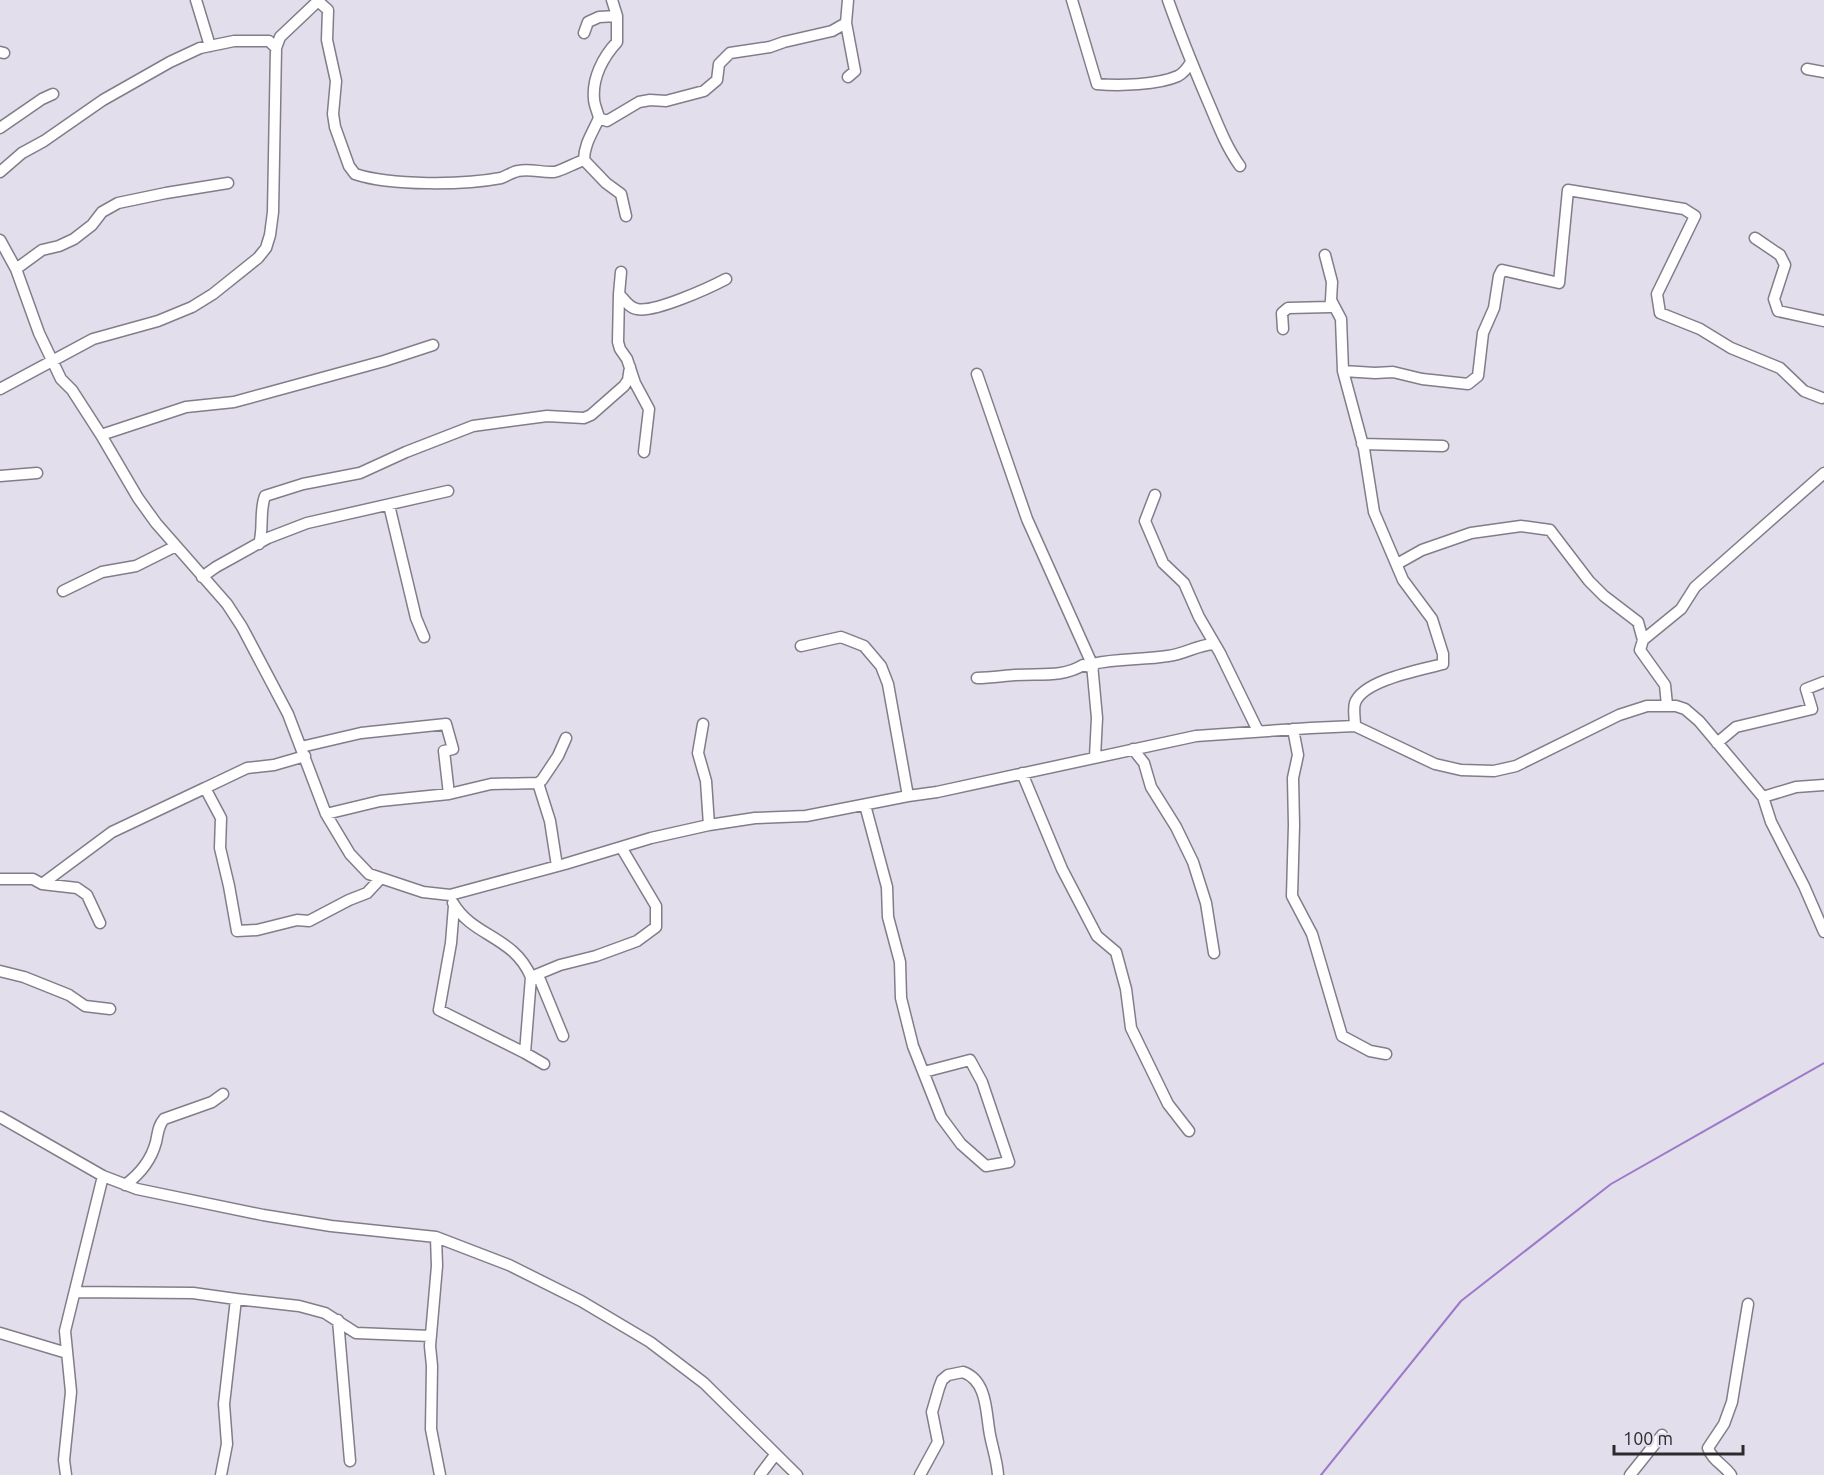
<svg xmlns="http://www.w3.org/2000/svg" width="1824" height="1475" font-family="Ubuntu,sans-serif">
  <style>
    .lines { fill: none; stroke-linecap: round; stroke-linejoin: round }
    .stream { stroke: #9c79c9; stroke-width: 2 }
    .minor-casing { stroke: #827d89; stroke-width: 13 }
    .minor { stroke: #fff; stroke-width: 10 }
  </style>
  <rect width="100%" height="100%" fill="#e3deeb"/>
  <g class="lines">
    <path class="stream" d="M1321 1475 1461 1301 1611 1184 1824 1063"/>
    <g class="minor-casing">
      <path id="minor" d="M196 0 210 46
        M1072 0 1097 84C1119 86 1158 85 1178 76 1184 73 1188 67 1191 62
        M1168 0C1180 34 1193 66 1207 99 1217 122 1225 145 1240 166
        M318 1 328 10 327 40 336 81 333 114 335 127 349 166 355 174C391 186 464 185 501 178 507 176 512 172 518 171 530 168 542 173 554 172 559 172 577 162 584 160
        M584 33 588 22 599 17 617 16
        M0 52 4 53
        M1807 69 1824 72
        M848 77 855 71 846 23 848 0
        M599 118C598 112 594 105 594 99 592 78 603 57 617 42V16L612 0
        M0 128 42 99 53 94
        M0 172 22 153 44 141 103 100 170 62 200 48 234 41H269L276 48
        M626 216 621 194 606 183 584 160C584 144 593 132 599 118L607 121 639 102 650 100 666 101 704 91 717 80 719 64 730 53 770 47 784 42 832 31 846 23
        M1755 238 1780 255 1785 265 1774 299 1778 311 1824 321
        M0 240 16 269 39 333 61 379 72 390 101 435 138 498 156 523 227 604 242 627 288 714 326 814 350 854 369 874 423 892 450 895 565 864 651 838 709 825 755 818 806 816 908 796 937 792 1196 736 1311 728 1355 726 1435 764 1461 770 1494 771 1516 766 1619 715 1647 706H1676L1685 709 1699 721 1763 797 1771 822 1804 886 1824 932
        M1325 255 1332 282 1331 300 1341 319 1343 371 1364 449 1374 512 1403 580 1432 619 1443 654V664C1421 670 1363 680 1355 703 1353 709 1355 719 1355 726
        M16 269 42 250 59 246 74 239 92 225 102 212 118 203 166 193 228 183
        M621 272 619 294C624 299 629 308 637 309 654 313 709 288 726 279
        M619 294 618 342 620 349 627 359 635 383 649 409 644 452
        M1283 329 1282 313 1288 308 1330 307 1331 300
        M1343 371 1375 373 1393 372 1422 379 1468 384 1478 376 1483 333 1494 308 1499 276 1502 270 1559 283 1568 190 1684 209 1695 216 1657 294 1660 313 1700 329 1731 348 1780 368 1804 391 1822 398
        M977 374 1027 519 1092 664 1097 718 1095 757
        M0 389 93 339 158 321 192 307 213 294 258 258 266 248 270 235 273 212 276 48 280 37 319 0
        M101 435 186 407 234 402 267 393 384 361 433 345
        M1362 444 1443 446
        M0 476 37 473
        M1155 495 1145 521 1163 563 1184 583 1199 617 1220 653 1258 731
        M389 505 416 618 424 637
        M259 544C264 528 259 512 265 496L303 484 360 473 406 452 473 426 547 416 584 418 591 415 624 386 628 380 630 367
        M1397 564 1422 550 1471 533 1521 526 1550 530 1589 581 1604 596 1638 622 1643 640 1640 650 1665 685 1667 705
        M202 577 216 567 268 538 307 523 448 491
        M63 591 102 572 136 566 176 546
        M1643 640 1681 609 1695 587 1824 473
        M801 646 841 637 864 646 881 666 888 684 908 796
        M1092 664C1118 658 1143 660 1168 656 1185 654 1197 645 1214 644
        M977 678C990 678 1002 676 1015 675 1039 673 1062 678 1083 665L1093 668
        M703 724 698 753 706 781 709 825
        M1293 729 1298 755 1293 778 1294 825 1292 896 1312 934 1342 1036 1370 1051 1386 1054
        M1717 743 1736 727 1812 709 1806 689 1824 682
        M301 747 361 733 446 724 453 749 444 751 449 794
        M1133 749 1144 763 1151 787 1176 827 1193 862 1206 903 1214 953
        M305 756 274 765 247 768 205 788 221 818 220 848 229 886 237 931 257 930 297 920 309 921 349 900 367 893 380 879
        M1022 773 1062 869 1097 936 1116 952 1126 989 1131 1028 1168 1104 1189 1131
        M538 783 550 821 557 866
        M1763 797 1796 787 1824 785
        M865 805 887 887 888 917 900 962 901 998 913 1046 941 1117 961 1144 986 1166 1009 1162 982 1082 970 1060 924 1072
        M326 814 380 801 449 794 491 784 538 783 542 780 558 756 566 738
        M0 879H33L42 884 77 888 87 895 100 923
        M42 884 112 832 205 788
        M453 903C473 937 514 936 531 977L540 980 563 1036
        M454 906 451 943 439 1010 525 1053
        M0 971 24 977 69 995 85 1006 110 1009
        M544 1064 525 1053 531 977 560 965 596 956 637 941 656 927V906L621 847
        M0 1117 103 1176 137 1189 263 1215 331 1226 436 1237 509 1265 581 1301 650 1342 704 1383 797 1475
        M125 1185C140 1174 151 1161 156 1142 158 1133 158 1126 164 1119L212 1102 223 1094
        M436 1237 437 1266 430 1346 432 1366 431 1429 440 1475
        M75 1292 193 1293 236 1299
        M338 1320 350 1461
        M0 1333 67 1353
        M66 1475 64 1460 71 1392 65 1331 103 1176
        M221 1475 227 1444 224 1404 236 1299 299 1306 325 1313 356 1333 431 1336
        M760 1475 775 1455
        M920 1475 938 1442 932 1412 939 1388 942 1380 948 1375 963 1372C986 1380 986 1409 989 1429 991 1444 997 1459 998 1475
        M1630 1475 1662 1435
        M1731 1475C1724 1465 1712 1460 1708 1448L1724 1424 1732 1402 1748 1304"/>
    </g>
    <use href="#minor" class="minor"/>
  </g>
  <path d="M1614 1445v9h129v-9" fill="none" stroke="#2c2a2f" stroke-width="3"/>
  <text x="1623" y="1445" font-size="18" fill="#2c2a2f" stroke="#e3deeb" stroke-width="4.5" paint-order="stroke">100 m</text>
</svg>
